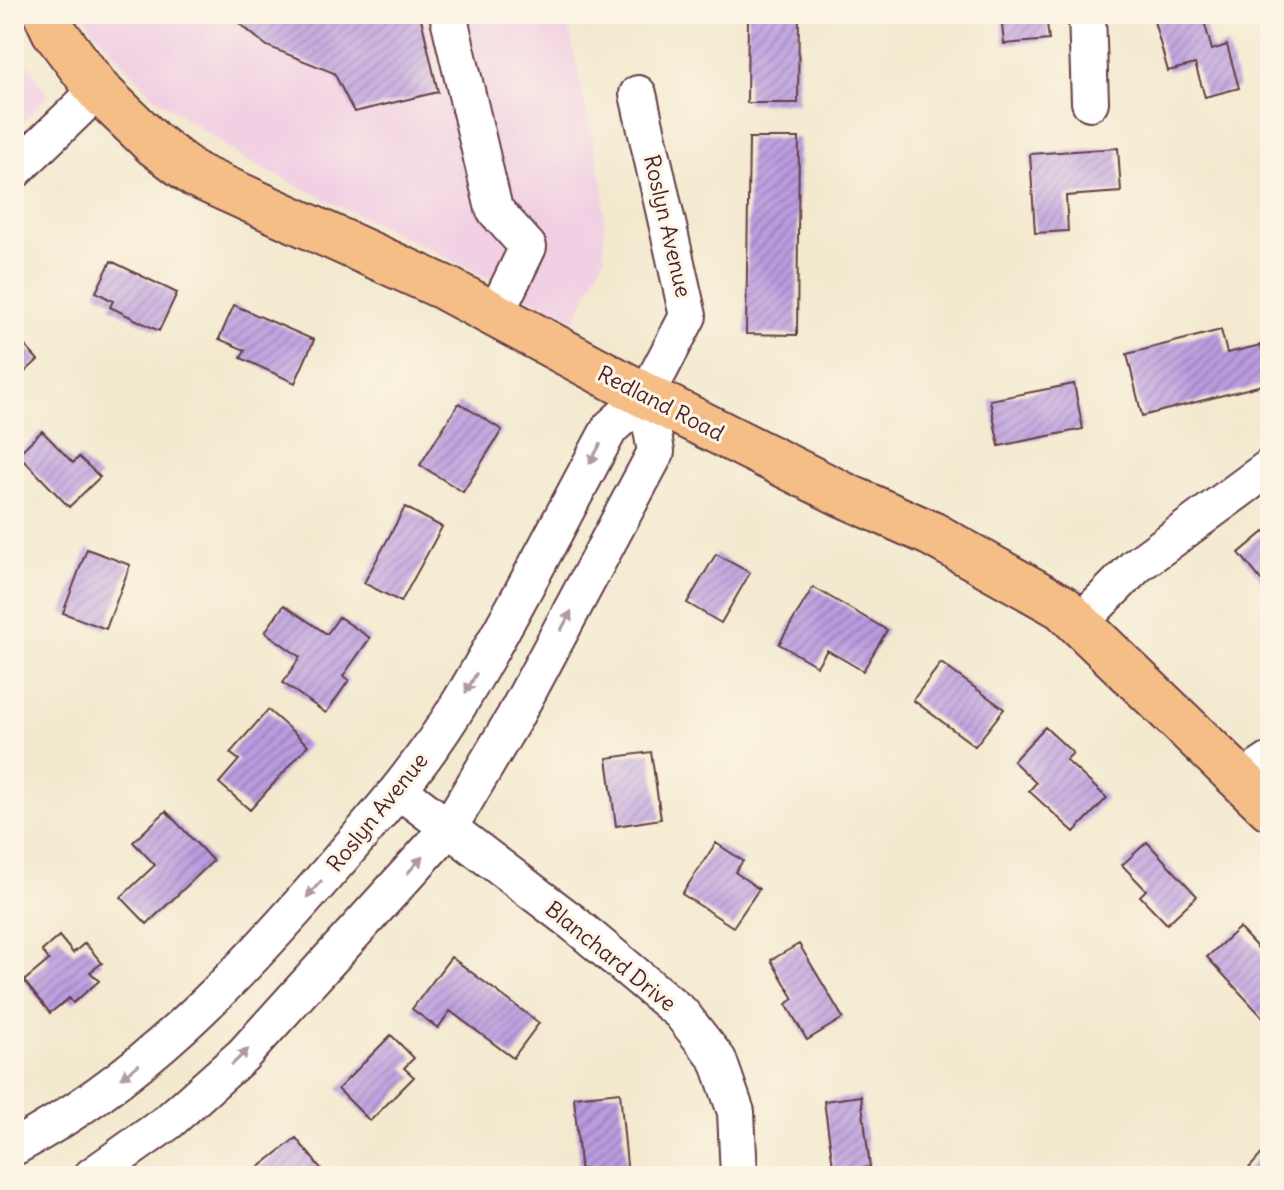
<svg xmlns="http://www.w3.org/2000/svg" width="1284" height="1190" font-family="Delius,sans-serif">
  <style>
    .built { fill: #f1d0e3 }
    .building { fill: url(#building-hatch) }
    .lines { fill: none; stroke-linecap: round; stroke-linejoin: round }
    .minor-casing { stroke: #633d44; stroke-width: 40 }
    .major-casing { stroke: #633d44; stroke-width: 48 }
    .minor { stroke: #fff; stroke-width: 36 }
    .major { stroke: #f6be87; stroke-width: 44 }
    .oneway { fill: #ae9aa0 }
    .labels { text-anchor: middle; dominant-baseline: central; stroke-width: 6; stroke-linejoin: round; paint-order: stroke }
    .street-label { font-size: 22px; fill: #4a1f2b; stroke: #fcf5e5 }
  </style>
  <defs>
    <pattern id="building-hatch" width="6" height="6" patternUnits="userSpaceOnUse" patternTransform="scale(2)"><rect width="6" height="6" fill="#ba9bdf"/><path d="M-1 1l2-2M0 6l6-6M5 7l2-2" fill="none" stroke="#997eb5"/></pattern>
  </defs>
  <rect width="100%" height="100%" fill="#fcf5e5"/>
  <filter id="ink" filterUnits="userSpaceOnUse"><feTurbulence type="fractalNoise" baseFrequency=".0125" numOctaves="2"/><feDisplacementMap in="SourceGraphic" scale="16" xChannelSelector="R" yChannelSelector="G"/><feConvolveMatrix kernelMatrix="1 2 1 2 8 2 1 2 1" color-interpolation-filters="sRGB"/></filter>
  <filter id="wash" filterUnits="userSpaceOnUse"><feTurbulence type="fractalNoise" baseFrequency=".006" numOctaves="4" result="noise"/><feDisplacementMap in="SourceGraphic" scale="32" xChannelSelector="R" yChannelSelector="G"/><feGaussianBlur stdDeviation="1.8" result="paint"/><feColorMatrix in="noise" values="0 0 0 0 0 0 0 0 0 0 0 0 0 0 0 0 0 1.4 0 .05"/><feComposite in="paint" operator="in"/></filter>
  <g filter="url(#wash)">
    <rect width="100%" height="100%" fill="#f3e9cf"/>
    <path class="built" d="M83 14H566L604 189V257L575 320 249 162 155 97 92 29Z
      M14 41 48 96 14 130Z"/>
    <g id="blocks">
      <path class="building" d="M228 14H420L438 92 354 112 334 73 267 46Z
        M607 14H656V15L610 26Z
        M748 14H799L798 103H747Z
        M1001 14H1046L1049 40 1004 44Z
        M1179 14H1202L1212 50 1227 45 1239 88 1205 97 1195 64 1168 71 1154 21Z
        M749 138H799L797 335 746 334Z
        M1118 148 1121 192 1066 196 1068 231 1035 233 1030 154Z
        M111 261 177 293 159 331 110 307 113 301 96 292Z
        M234 305 314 340 295 383 241 358 245 350 219 339Z
        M1221 330 1227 353 1261 345 1270 383 1142 416 1127 354Z
        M14 334 38 360 14 382Z
        M1074 384 1083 429 999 446 990 400Z
        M459 403 502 430 463 492 420 465Z
        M42 431 73 463 79 457 100 477 69 507 18 454Z
        M405 507 442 527 401 602 364 583Z
        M1270 527V591L1239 553Z
        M87 549 130 565 106 629 63 613Z
        M716 554 750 573 721 623 687 603Z
        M813 587 887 630 863 671 827 650 817 666 779 644Z
        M284 605 327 634 339 617 370 638 343 676 349 680 326 713 283 683 300 657 265 632Z
        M941 663 1004 709 975 746 913 700Z
        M268 710 308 745 250 810 219 783 239 760 230 753Z
        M1045 727 1073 753 1066 760 1107 798 1074 832 1029 791 1036 783 1013 761Z
        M651 752 661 819 616 826 607 758Z
        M166 811 213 861 147 924 121 897 155 865 133 842Z
        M1147 842 1197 896 1167 924 1140 896 1146 890 1122 865Z
        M716 843 743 861 735 872 759 889 733 927 682 894Z
        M1239 928 1270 961 1268 1023 1207 957Z
        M59 936 73 953 85 943 102 963 90 972 99 981 73 1003 69 998 50 1013 24 981 49 960 42 951Z
        M799 944 843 1018 807 1040 786 1004 794 999 771 960Z
        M451 957 539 1023 513 1058 450 1011 438 1028 412 1009Z
        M391 1035 414 1058 404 1068 414 1077 370 1121 338 1089Z
        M620 1092 628 1176H581L574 1097Z
        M861 1096 870 1167 834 1173 824 1101Z
        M296 1138 327 1176H248Z
        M1267 1148 1270 1176H1242Z"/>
    </g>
  </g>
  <g filter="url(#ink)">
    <use href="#blocks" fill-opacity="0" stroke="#633d44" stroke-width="2"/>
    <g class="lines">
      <g class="minor-casing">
        <path id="minor" d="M448 14 494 209 528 247 495 315
          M1087 14 1090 102
          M14 171 98 90
          M1080 622 1136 566 1270 467
          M1243 779 1270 761
          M400 791 572 922 681 1013 718 1060 736 1112 739 1176
          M14 1147C139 1081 234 981 326 875 375 819 424 763 462 699 515 611 561 518 610 428L646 396 688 316 638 94
          M92 1176 168 1122 243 1055 448 829 514 718 656 452 646 396"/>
      </g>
      <g class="major-casing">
        <path id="major" d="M46 14 54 31 98 90 154 144 195 175 445 288 646 396 842 494 932 534 1062 607 1270 808"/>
      </g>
      <use href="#minor" class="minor"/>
      <use href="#major" class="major"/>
    </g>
    <defs><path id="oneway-solid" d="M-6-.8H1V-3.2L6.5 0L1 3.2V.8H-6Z" transform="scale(2)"/></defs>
    <g class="oneway">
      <use href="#oneway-solid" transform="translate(595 454) rotate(119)"/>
      <use href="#oneway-solid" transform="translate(566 621) rotate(-62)"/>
      <use href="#oneway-solid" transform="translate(471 683) rotate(119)"/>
      <use href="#oneway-solid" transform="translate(415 865) rotate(-48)"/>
      <use href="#oneway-solid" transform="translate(314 889) rotate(131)"/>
      <use href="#oneway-solid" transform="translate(240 1057) rotate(-44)"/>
      <use href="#oneway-solid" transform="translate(130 1071) rotate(144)"/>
    </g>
  </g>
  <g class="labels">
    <g class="street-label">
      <text transform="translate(668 226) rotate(77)">Roslyn Avenue</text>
      <text transform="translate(661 403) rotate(27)">Redland Road</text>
      <text transform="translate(377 812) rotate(-51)">Roslyn Avenue</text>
      <text transform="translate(611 956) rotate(39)">Blanchard Drive</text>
    </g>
  </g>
  <rect width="1284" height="1190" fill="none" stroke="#fcf5e5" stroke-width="48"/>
</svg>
